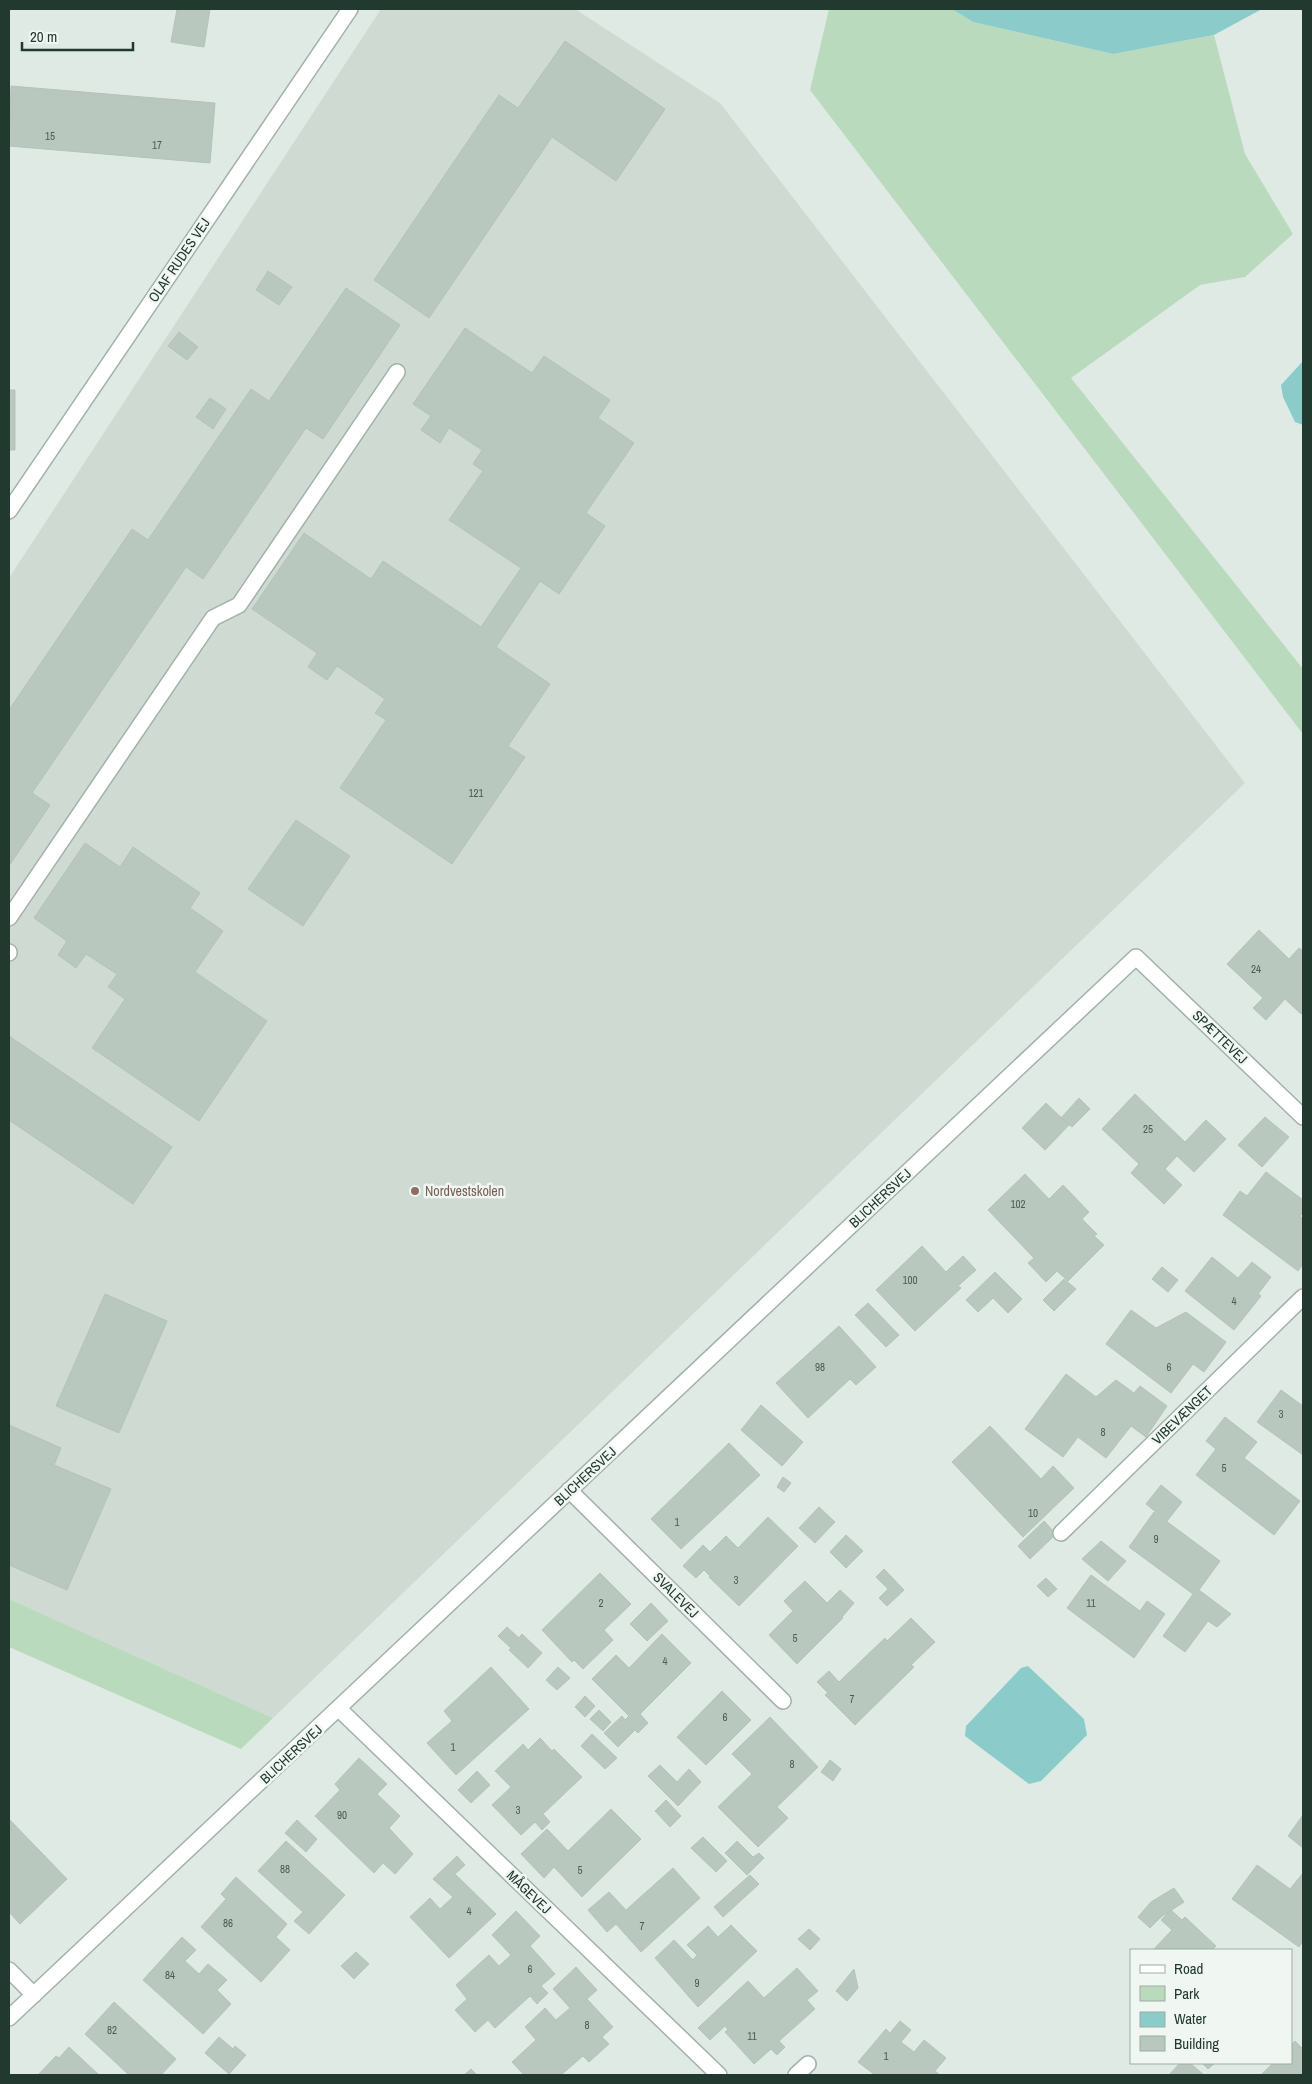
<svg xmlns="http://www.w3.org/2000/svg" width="1312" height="2084" font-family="'Archivo Narrow',sans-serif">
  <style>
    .built { fill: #cfdad3 }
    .green { fill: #badabd }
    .water { fill: #8bccca }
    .building { fill: #b9c8bf; stroke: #b3c3ba }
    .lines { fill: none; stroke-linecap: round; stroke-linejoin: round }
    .lane-casing { stroke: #a3b1aa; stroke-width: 18 }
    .street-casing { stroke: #a3b1aa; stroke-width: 18 }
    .lane { stroke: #fff; stroke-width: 15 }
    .street { stroke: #fff; stroke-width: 15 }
    .education-dot { fill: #8d6e63; stroke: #f0f7f2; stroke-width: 2 }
    .labels { text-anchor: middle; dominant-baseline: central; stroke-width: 5; stroke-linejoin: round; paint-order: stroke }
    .number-label { font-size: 11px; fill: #485d53 }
    .street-label { font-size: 14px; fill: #22392f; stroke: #f0f7f2 }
    .education-label { font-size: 14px; fill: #785e54; stroke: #f0f7f2; text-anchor: start }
  </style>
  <rect width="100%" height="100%" fill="#e0eae4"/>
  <path class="built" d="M381 9H575L720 103 1245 783 273 1718 9 1599V578Z"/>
  <path class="green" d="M829 9H952L973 22 1113 54 1214 35 1245 154 1293 234 1245 277 1200 285 1071 378 1303 669V734L810 90Z
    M9 1599 273 1718 241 1749 9 1647Z"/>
  <path class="water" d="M952 9H1262L1214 35 1113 54 973 22Z
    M1303 361V425L1295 422 1283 397 1281 385Z
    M1028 1666 1084 1719 1087 1735 1041 1781 1029 1784 965 1736 966 1726 1021 1668Z"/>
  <path class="building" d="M177 9H210L204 47 171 42Z
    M565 41 665 109 616 181 552 137 429 318 374 280 499 95 518 108Z
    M11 86 215 103 210 163 9 146Z
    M268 271 292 287 279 305 256 290Z
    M346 288 400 325 323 439 306 428 203 579 186 567 32 793 50 805 9 866V710L132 529 148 540 251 389 269 401Z
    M465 328 532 373 544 356 610 400 598 418 634 443 586 513 605 526 559 594 540 581 496 647 550 684 508 746 525 757 452 864 340 788 386 720 375 713 385 699 337 666 327 680 308 667 317 653 252 609 304 533 371 579 383 561 481 627 521 568 449 520 483 471 473 464 482 450 449 428 440 443 421 430 431 416 413 404Z
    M179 332 198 347 187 360 168 346Z
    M9 390H15V450H9Z
    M210 398 226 409 213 429 196 417Z
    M296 820 350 856 303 926 248 889Z
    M85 843 120 867 133 847 200 893 190 908 223 931 195 972 267 1021 199 1121 92 1048 125 999 108 987 117 974 86 954 76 968 58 955 67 941 34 918Z
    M1259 930 1289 959 1299 948 1303 951V1011L1301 1014 1285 999 1266 1020 1253 1008 1263 998 1227 964Z
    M9 1036 172 1147 133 1204 9 1120Z
    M1135 1094 1185 1142 1206 1120 1226 1139 1194 1172 1177 1156 1165 1169 1182 1185 1164 1204 1131 1173 1139 1164 1102 1129Z
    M1079 1098 1090 1109 1072 1127 1061 1118Z
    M1046 1103 1069 1125 1045 1150 1022 1128Z
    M1265 1117 1289 1137 1262 1167 1238 1145Z
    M1266 1172 1303 1200V1213L1300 1216 1303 1219V1264L1298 1271 1223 1215 1240 1191 1247 1196Z
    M1025 1174 1049 1199 1063 1185 1089 1212 1082 1219 1097 1234 1094 1236 1104 1245 1068 1281 1057 1271 1046 1282 1028 1263 1034 1258 988 1210Z
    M922 1246 946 1272 963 1256 976 1270 958 1286 961 1288 915 1331 876 1290Z
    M1212 1257 1238 1278 1252 1262 1271 1277 1258 1294 1261 1296 1234 1330 1185 1291Z
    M1162 1267 1178 1280 1168 1292 1152 1279Z
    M995 1272 1022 1299 1008 1313 993 1298 978 1312 966 1300Z
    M1064 1279 1076 1289 1054 1311 1043 1300Z
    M105 1294 167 1321 119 1433 56 1406Z
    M868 1303 899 1335 886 1347 855 1315Z
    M1131 1310 1156 1328 1186 1312 1226 1342 1204 1372 1193 1364 1171 1393 1106 1344Z
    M839 1326 876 1367 856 1385 850 1379 808 1418 776 1383Z
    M1066 1374 1096 1397 1116 1380 1134 1393 1140 1386 1167 1406 1146 1437 1131 1426 1106 1458 1078 1437 1063 1457 1025 1429Z
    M1281 1390 1303 1406V1455L1257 1422Z
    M761 1405 803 1442 782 1466 741 1430Z
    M1225 1417 1257 1442 1244 1458 1300 1501 1274 1535 1196 1475 1216 1449 1206 1441Z
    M9 1425 61 1448 54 1465 111 1489 67 1590 9 1565Z
    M990 1426 1041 1479 1053 1466 1074 1488 1023 1537 952 1462Z
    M729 1443 760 1475 681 1549 651 1519Z
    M783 1477 791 1483 784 1492 777 1487Z
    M1161 1485 1182 1502 1167 1521 1146 1504Z
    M819 1507 835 1522 815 1543 799 1528Z
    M1154 1512 1220 1561 1199 1590 1231 1614 1217 1627 1208 1621 1185 1652 1163 1636 1193 1594 1129 1547Z
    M768 1517 798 1546 739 1606 709 1577 710 1576 704 1570 696 1578 683 1566 703 1545 710 1552 726 1536 738 1548Z
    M1044 1521 1056 1534 1030 1559 1018 1546Z
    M846 1535 863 1551 846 1568 830 1552Z
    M1101 1541 1126 1561 1108 1581 1082 1559Z
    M884 1569 904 1590 887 1606 879 1598 888 1589 876 1577Z
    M600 1573 631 1604 604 1630 613 1640 583 1669 574 1660 572 1662 542 1630Z
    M1091 1575 1140 1611 1147 1601 1165 1614 1134 1658 1067 1608Z
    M1046 1578 1057 1589 1048 1597 1037 1586Z
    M805 1581 827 1603 840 1590 854 1603 842 1617 843 1618 797 1664 769 1635 793 1611 784 1601Z
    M651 1603 668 1621 647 1641 630 1624Z
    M911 1618 935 1642 911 1665 914 1667 855 1725 825 1695 828 1693 817 1682 829 1671 839 1682 885 1638 887 1641Z
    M507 1627 519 1638 522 1634 542 1653 528 1668 509 1650 511 1648 498 1636Z
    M662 1634 691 1663 640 1714 648 1723 638 1733 635 1730 618 1747 604 1733 622 1716 625 1720 629 1716 592 1679 616 1655 629 1668Z
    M491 1667 529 1709 456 1775 427 1743 452 1721 444 1711Z
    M558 1667 570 1678 557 1690 546 1680Z
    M722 1691 751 1720 706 1765 677 1737Z
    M585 1696 595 1706 585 1717 575 1707Z
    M599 1710 611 1722 603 1731 590 1719Z
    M770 1717 818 1767 777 1807 788 1818 758 1847 718 1807 752 1774 732 1754Z
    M592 1734 617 1758 605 1769 581 1746Z
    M540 1738 552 1751 554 1749 582 1777 543 1814 550 1822 542 1830 535 1822 521 1835 492 1805 511 1787 495 1771 523 1744 528 1750Z
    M359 1758 387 1784 377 1794 400 1816 389 1828 413 1854 395 1874 383 1863 374 1873 315 1816 340 1790 335 1784Z
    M830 1760 841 1769 833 1781 821 1772Z
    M660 1765 677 1782 689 1769 701 1782 678 1806 648 1776Z
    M477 1771 490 1785 471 1803 458 1790Z
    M666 1800 681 1816 670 1827 655 1811Z
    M611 1809 641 1839 582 1897 554 1867 544 1878 521 1854 547 1829 568 1851Z
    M1303 1815V1848L1288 1836Z
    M9 1819 67 1879 20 1924 9 1912Z
    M297 1820 317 1839 306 1852 285 1833Z
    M703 1837 727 1861 716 1872 691 1848Z
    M286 1841 345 1895 309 1934 294 1921 303 1912 258 1871Z
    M737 1841 753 1857 759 1853 764 1858 747 1875 725 1853Z
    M457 1856 465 1865 455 1874 496 1914 449 1958 410 1917 430 1898 440 1909 453 1897 433 1879Z
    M1257 1865 1290 1889 1303 1873V1941L1299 1947 1232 1899Z
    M673 1868 700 1898 641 1952 616 1924 607 1932 588 1910 609 1892 626 1910Z
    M750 1875 759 1884 723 1917 714 1907Z
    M236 1877 287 1924 276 1937 290 1950 261 1982 201 1927 226 1899 221 1894Z
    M1174 1888 1184 1902 1161 1917 1150 1928 1138 1917 1151 1902Z
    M1171 1910 1182 1920 1185 1917 1216 1946 1212 1950H1153L1172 1930 1161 1920Z
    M516 1911 540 1936 530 1946 555 1974 541 1986 548 1993 537 2004 530 1996 495 2028 488 2020 475 2032 455 2010 467 1999 456 1985 489 1955 499 1966 511 1955 492 1935Z
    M731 1925 757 1951 698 2007 655 1958 674 1940 693 1960 697 1955 687 1945 708 1926 718 1937Z
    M809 1929 820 1939 810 1950 798 1939Z
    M182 1937 196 1950 185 1961 199 1974 208 1964 227 1980 217 1990 231 2004 203 2034 143 1980Z
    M356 1952 369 1964 354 1979 341 1966Z
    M576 1967 597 1990 587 1999 613 2027 602 2037 609 2044 589 2062 583 2056 561 2075H524L512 2062 536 2040 525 2027 545 2008 556 2020 570 2008 553 1989Z
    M797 1968 818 1991 807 2000 815 2009 779 2041 785 2047 777 2055 771 2049 754 2064 725 2032 728 2030 725 2026 710 2040 698 2028 748 1981 764 1998Z
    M854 1969 858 1988 847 2001 836 1991Z
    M114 2002 176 2059 161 2075H129L85 2034Z
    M900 2021 911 2030 901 2042 914 2052 924 2040 946 2058 935 2071 940 2075H875L858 2062 886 2029 890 2033Z
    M219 2037 233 2049 235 2046 246 2055 229 2074 205 2053Z
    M1295 2041 1303 2049V2075H1261L1273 2063H1291V2045Z
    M69 2047 99 2075H38L56 2056 59 2058Z
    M1180 2063H1190L1204 2075H1169Z
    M1202 2063H1215L1208 2069Z
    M471 2069 477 2075H464Z"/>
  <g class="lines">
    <g class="lane-casing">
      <path id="lane" d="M9 918 213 618 239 605 397 372
        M9 952V953"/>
    </g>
    <g class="street-casing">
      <path id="street" d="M9 511 350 9
        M569 1490 783 1701
        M1061 1533 1303 1297
        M339 1709 719 2075
        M9 1970 34 1995
        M9 2018 1136 957 1303 1117
        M796 2075 808 2064"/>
    </g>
    <use href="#lane" class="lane"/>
    <use href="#street" class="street"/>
  </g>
  <circle class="education-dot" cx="415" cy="1191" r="5"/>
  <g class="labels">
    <g class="number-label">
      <text x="50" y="136">15</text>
      <text x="157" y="145">17</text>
      <text x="476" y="793">121</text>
      <text x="1256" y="969">24</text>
      <text x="1148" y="1129">25</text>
      <text x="1018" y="1204">102</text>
      <text x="910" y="1280">100</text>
      <text x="1234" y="1301">4</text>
      <text x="820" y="1367">98</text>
      <text x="1169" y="1367">6</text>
      <text x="1281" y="1414">3</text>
      <text x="1103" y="1432">8</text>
      <text x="1224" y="1468">5</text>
      <text x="1033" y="1513">10</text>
      <text x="677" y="1522">1</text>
      <text x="1156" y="1539">9</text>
      <text x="736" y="1580">3</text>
      <text x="601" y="1603">2</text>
      <text x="1091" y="1603">11</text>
      <text x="795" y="1638">5</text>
      <text x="665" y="1661">4</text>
      <text x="852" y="1699">7</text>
      <text x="725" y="1717">6</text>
      <text x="453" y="1747">1</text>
      <text x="792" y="1764">8</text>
      <text x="518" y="1810">3</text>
      <text x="342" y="1815">90</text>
      <text x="285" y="1869">88</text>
      <text x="580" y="1870">5</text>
      <text x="469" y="1911">4</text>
      <text x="228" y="1923">86</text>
      <text x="642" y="1926">7</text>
      <text x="530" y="1969">6</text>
      <text x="170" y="1975">84</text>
      <text x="697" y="1983">9</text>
      <text x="587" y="2025">8</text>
      <text x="112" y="2030">82</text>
      <text x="752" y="2036">11</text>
      <text x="886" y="2056">1</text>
    </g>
    <g class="street-label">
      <text transform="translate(179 260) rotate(-56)">OLAF RUDES VEJ</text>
      <text transform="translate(1220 1037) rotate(44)">SPÆTTEVEJ</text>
      <text transform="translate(880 1198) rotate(-43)">BLICHERSVEJ</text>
      <text transform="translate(1182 1415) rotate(-44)">VIBEVÆNGET</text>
      <text transform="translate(585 1476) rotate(-43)">BLICHERSVEJ</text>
      <text transform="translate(676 1595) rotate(45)">SVALEVEJ</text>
      <text transform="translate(291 1754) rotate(-43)">BLICHERSVEJ</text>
      <text transform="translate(529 1892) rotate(44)">MÅGEVEJ</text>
    </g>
    <g class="education-label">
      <text x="425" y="1191">Nordvestskolen</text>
    </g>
  </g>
  <rect width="1312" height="2084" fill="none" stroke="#22392f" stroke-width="20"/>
  <rect x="1130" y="1949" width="162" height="115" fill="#f0f7f2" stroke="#9eaba4"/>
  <rect x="1140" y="1965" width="25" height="8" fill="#ffffff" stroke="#9eaba4"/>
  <text x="1174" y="1974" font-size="15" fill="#22392f">Road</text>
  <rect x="1140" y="1986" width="25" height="15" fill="#badabd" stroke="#9eaba4"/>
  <text x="1174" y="1999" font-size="15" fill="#22392f">Park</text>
  <rect x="1140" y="2012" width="25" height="15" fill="#8bccca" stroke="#9eaba4"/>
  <text x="1174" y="2024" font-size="15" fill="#22392f">Water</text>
  <rect x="1140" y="2036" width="25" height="15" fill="#b9c8bf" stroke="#9eaba4"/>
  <text x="1174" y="2049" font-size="15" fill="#22392f">Building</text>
  <path d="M22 42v8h111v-8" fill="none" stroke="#22392f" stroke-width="2.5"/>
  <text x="30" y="42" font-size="15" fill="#22392f" stroke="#f0f7f2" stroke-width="4" paint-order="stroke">20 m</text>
</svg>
